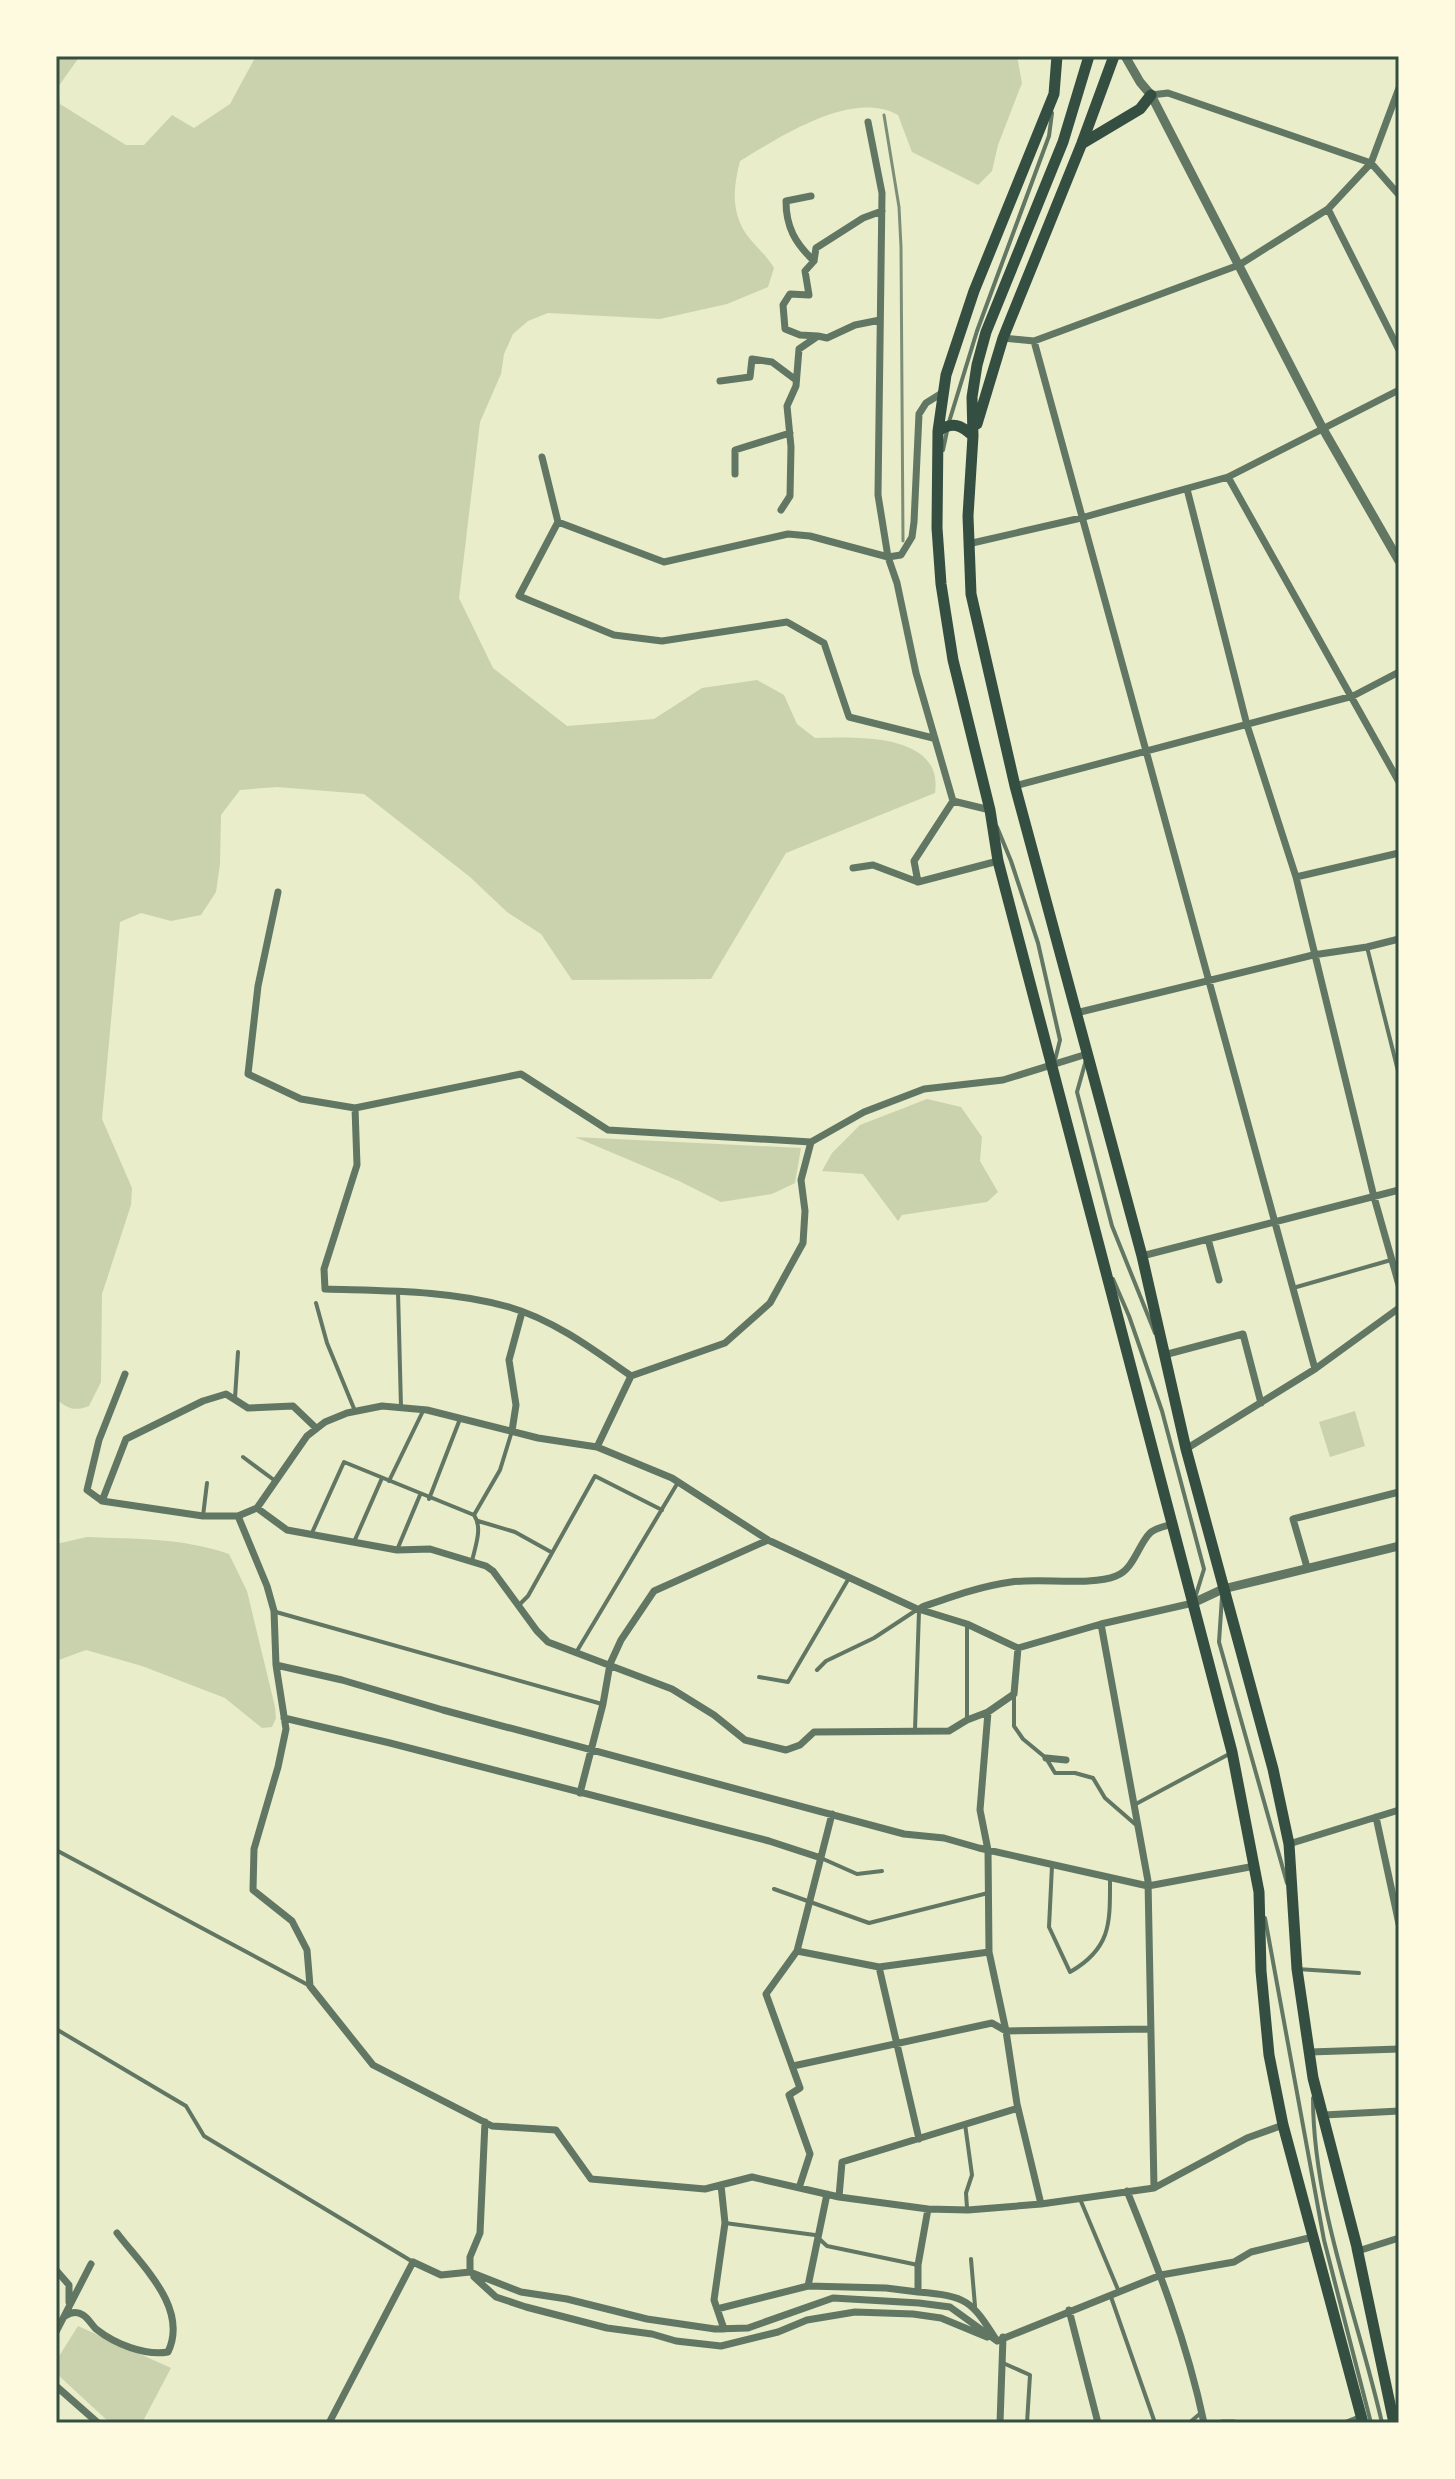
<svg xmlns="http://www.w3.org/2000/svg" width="1455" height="2479" font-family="'Nunito Sans',sans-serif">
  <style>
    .green { fill: #cad2ad }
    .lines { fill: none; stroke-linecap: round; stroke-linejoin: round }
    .service { stroke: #617663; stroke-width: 4 }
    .minor { stroke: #617663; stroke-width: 7 }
    .tertiary { stroke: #617663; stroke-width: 9 }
    .primary { stroke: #344e41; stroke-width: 11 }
    .rail { stroke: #7c8e77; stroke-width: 3 }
    .neatline { fill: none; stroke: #344e41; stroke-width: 3 }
  </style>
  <rect width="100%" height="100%" fill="#e9edc9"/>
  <path class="green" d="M56 56H80L58 87 60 104 126 145H144L172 115 194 128 230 104 256 56H1017L1022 83 998 145 992 171 978 185 912 152 898 115C852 89 780 137 740 161 734 185 731 206 743 229 751 243 766 254 774 268L768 287 727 304 660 319 548 313 528 321 513 334 504 354 501 374 480 422 459 598 493 668 567 726 654 719 702 688 757 680 784 695 797 724 815 738C854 737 944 732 935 793L786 853 711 979 572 980 541 934 507 912 470 877 364 794 277 787 240 790 221 815 220 864 216 892 201 915 171 921 141 913 120 922 102 1119 132 1188 131 1205 102 1294 101 1382 89 1406C74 1412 67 1408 56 1399Z
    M927 1099 961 1107 982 1137 980 1161 998 1192 987 1202 902 1215 898 1221 863 1174 822 1171 832 1153 860 1125Z
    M575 1137 801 1148 795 1183 772 1194 721 1202 679 1181Z
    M1355 1411 1365 1446 1330 1457 1319 1422Z
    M87 1537C134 1539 184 1538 229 1554L247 1591 275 1707 276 1718 272 1727 262 1728 225 1698 142 1666 86 1650 56 1661V1544Z
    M78 2326 171 2368 142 2423H110L56 2373V2361Z"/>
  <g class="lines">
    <path class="service" d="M949 422 977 331 1049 136 1052 113
      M943 450 947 431
      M997 827 1011 861 1038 943 1060 1040 1055 1060
      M1367 947 1399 1075
      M1086 1060 1077 1092 1112 1226 1155 1333
      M1113 1279 1129 1316 1162 1411 1204 1569 1195 1598
      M1293 1288 1391 1260
      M398 1292 401 1407
      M316 1303 327 1343 355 1411
      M235 1398 238 1352
      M243 1457 274 1480
      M389 1481 423 1411
      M429 1499 460 1419
      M203 1516 207 1483
      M478 1521 515 1532 551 1552
      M311 1535 344 1462 474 1515
      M354 1542 382 1478
      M397 1550 420 1495
      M472 1561C475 1547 483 1528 474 1515L500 1470 512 1431
      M1222 1597 1219 1642 1287 1883
      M519 1605 528 1596 595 1476 662 1510
      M276 1612 602 1704
      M967 1624V1720
      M577 1651 677 1484
      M817 1670 826 1661 874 1638 918 1609
      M759 1677 788 1682 849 1578
      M1014 1696V1726L1023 1739 1046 1758 1055 1773H1075L1093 1778 1105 1798 1135 1824
      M915 1730 919 1611
      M1134 1805 1231 1753
      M56 1850 310 1986
      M821 1858 857 1874 882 1871
      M1052 1866 1049 1927 1070 1972C1112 1948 1110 1922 1110 1878
      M774 1889 869 1923 988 1893
      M1265 1918 1324 2240 1371 2423
      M1297 1969 1359 1973
      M56 2029 186 2106 204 2136 413 2262
      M1313 2098C1313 2206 1358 2317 1382 2423
      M965 2124 972 2175 966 2193 967 2208
      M1080 2199 1119 2292
      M725 2223 815 2235 827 2246 918 2265
      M971 2259 975 2306
      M1111 2297 1155 2423
      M1003 2363 1030 2375 1027 2423
      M1189 2423 1202 2412"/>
    <path class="minor" d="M1151 95 1168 93 1371 163 1399 195
      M868 122 882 193 878 495 888 557 897 583 916 673 953 801 990 810
      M811 196 786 201C786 227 795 243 814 261
      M1328 209 1399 350
      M818 336 800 335 785 329 783 305 790 294 809 295 805 271 814 261 816 248 863 218 882 211
      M1003 338 1034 341 1239 265 1328 209 1371 163 1399 88
      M1034 341 1315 1369
      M720 381 750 377 752 359 772 362 796 380
      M542 457 558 522 664 562 788 534 810 536 888 557 901 555 912 537 914 522 919 414 926 403 942 393
      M735 474V450L790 433
      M1228 477 1399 782
      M1187 489 1247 725 1296 877 1374 1197 1399 1285
      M781 510 790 496 791 447 787 406 796 386 799 349 818 336 827 338 855 325 880 320
      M558 522 519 596 614 635 662 641 787 622 824 643 849 717 933 738
      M968 544 1081 518 1228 477 1399 390
      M1015 786 1353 696 1399 672
      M953 801 914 861 918 882 998 861
      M853 868 873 865 918 882
      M1296 877 1399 853
      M278 892 258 986 248 1074 301 1099 355 1108 521 1074 608 1130 811 1142
      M1076 1013 1313 955 1367 947 1399 939
      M355 1108 357 1165 324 1269 325 1289C385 1291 450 1290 509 1307 554 1320 594 1350 631 1376
      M811 1142 864 1112 924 1089 1003 1080 1087 1054
      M1208 1239 1219 1280
      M1142 1256 1399 1190
      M1164 1355 1243 1334 1261 1403
      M125 1374 99 1440 87 1490 102 1501 203 1516H238L267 1586 274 1611 276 1665 286 1729 278 1767 254 1849 253 1890 292 1921 307 1950 310 1986 373 2065 492 2126 556 2130 591 2179 705 2189 752 2177 839 2197 928 2209 968 2210 1041 2204 1154 2188 1247 2138 1283 2125
      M631 1376 725 1343 770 1303 803 1243 805 1211 801 1180 811 1142
      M512 1431 516 1405 509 1360 522 1312
      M597 1447 631 1376
      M1186 1449 1315 1369 1399 1308
      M102 1501 126 1439 203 1401 226 1394 248 1408 293 1406 316 1428
      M257 1508 287 1530 397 1550 430 1549 486 1566 493 1571 537 1631 548 1642 672 1689 714 1715 745 1740 786 1750 800 1745 814 1732 949 1731 967 1720 988 1712 1014 1694 1018 1648
      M238 1516 257 1508 307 1436 325 1422 347 1413 382 1406 427 1410 538 1438 597 1447 672 1478 768 1540 915 1608 967 1624 1018 1648 1101 1624 1193 1603
      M1307 1567 1293 1519 1399 1492
      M922 1607C951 1597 981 1586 1011 1582 1040 1578 1092 1586 1116 1576 1134 1569 1138 1545 1150 1533 1155 1528 1166 1526 1173 1524
      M1101 1624 1148 1881 1154 2188
      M276 1665 342 1680 443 1710 904 1834 944 1838 979 1848 1148 1886 1255 1866
      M988 1712 980 1810 988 1850 989 1952 1006 2031 1017 2104 1041 2204
      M284 1718 390 1743 769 1841 821 1858
      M1046 1758 1066 1760
      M580 1793 603 1704 610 1664 621 1640 654 1591 768 1540
      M1376 1817 1399 1924
      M1289 1844 1399 1810
      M797 1951 879 1967 989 1952
      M879 1967 919 2139
      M1310 2052 1399 2049
      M793 2066 992 2023 1006 2031 1150 2029
      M1324 2115 1399 2111
      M721 2185 725 2223 714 2300 724 2329
      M799 2188 810 2154 789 2095 800 2088 766 1994 797 1951 832 1814
      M1127 2191C1158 2267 1187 2342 1204 2423
      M839 2197 842 2162 1018 2108
      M928 2209 918 2265V2292C967 2296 971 2300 997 2341L1161 2275 1234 2262 1251 2252 1313 2237
      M1358 2251 1399 2238
      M56 2270 69 2285V2302
      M470 2272V2257L480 2233 485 2122
      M474 2277 496 2297 526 2307 607 2328 652 2334 676 2341 721 2346 778 2332 807 2320 855 2312 913 2314 941 2318 987 2337
      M808 2286 886 2288 918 2292
      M717 2309 808 2286 827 2194
      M1069 2310 1098 2423
      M65 2316C71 2312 77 2311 83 2315 88 2318 92 2325 96 2329 115 2344 145 2356 168 2352 189 2308 142 2266 117 2233
      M56 2332 91 2264
      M56 2386 98 2423
      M329 2423 413 2262 441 2275 470 2272 521 2292 567 2299 647 2319 715 2329 748 2328 833 2298 919 2303 950 2307 997 2341
      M1000 2423 1003 2337
      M1222 2423H1234
      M1347 2423 1362 2417"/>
    <path class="tertiary" d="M1125 56 1140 82 1151 95 1323 429 1399 561
      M1193 1603 1223 1589 1399 1546"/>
    <path class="primary" d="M1057 56 1054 94 974 291 946 375 938 431 937 528 941 584 953 660 990 810 998 861 1232 1752 1259 1892 1261 1971 1269 2055 1283 2125 1363 2423
      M1089 56 1063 142 986 332 977 365 972 397 973 436 968 516 971 594 1015 786 1142 1256 1186 1449 1273 1769 1289 1844 1297 1969 1313 2078 1358 2251
      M1083 143 1140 109 1151 95
      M977 424 1003 338 1082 143 1114 56
      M938 431C953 421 961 425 973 436
      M1357 2248 1394 2423"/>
    <path class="rail" d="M884 115 899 207 901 247 903 541"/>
  </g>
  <rect width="1455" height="2479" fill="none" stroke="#fefae0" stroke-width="116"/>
  <rect x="58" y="58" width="1339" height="2363" class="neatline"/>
</svg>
